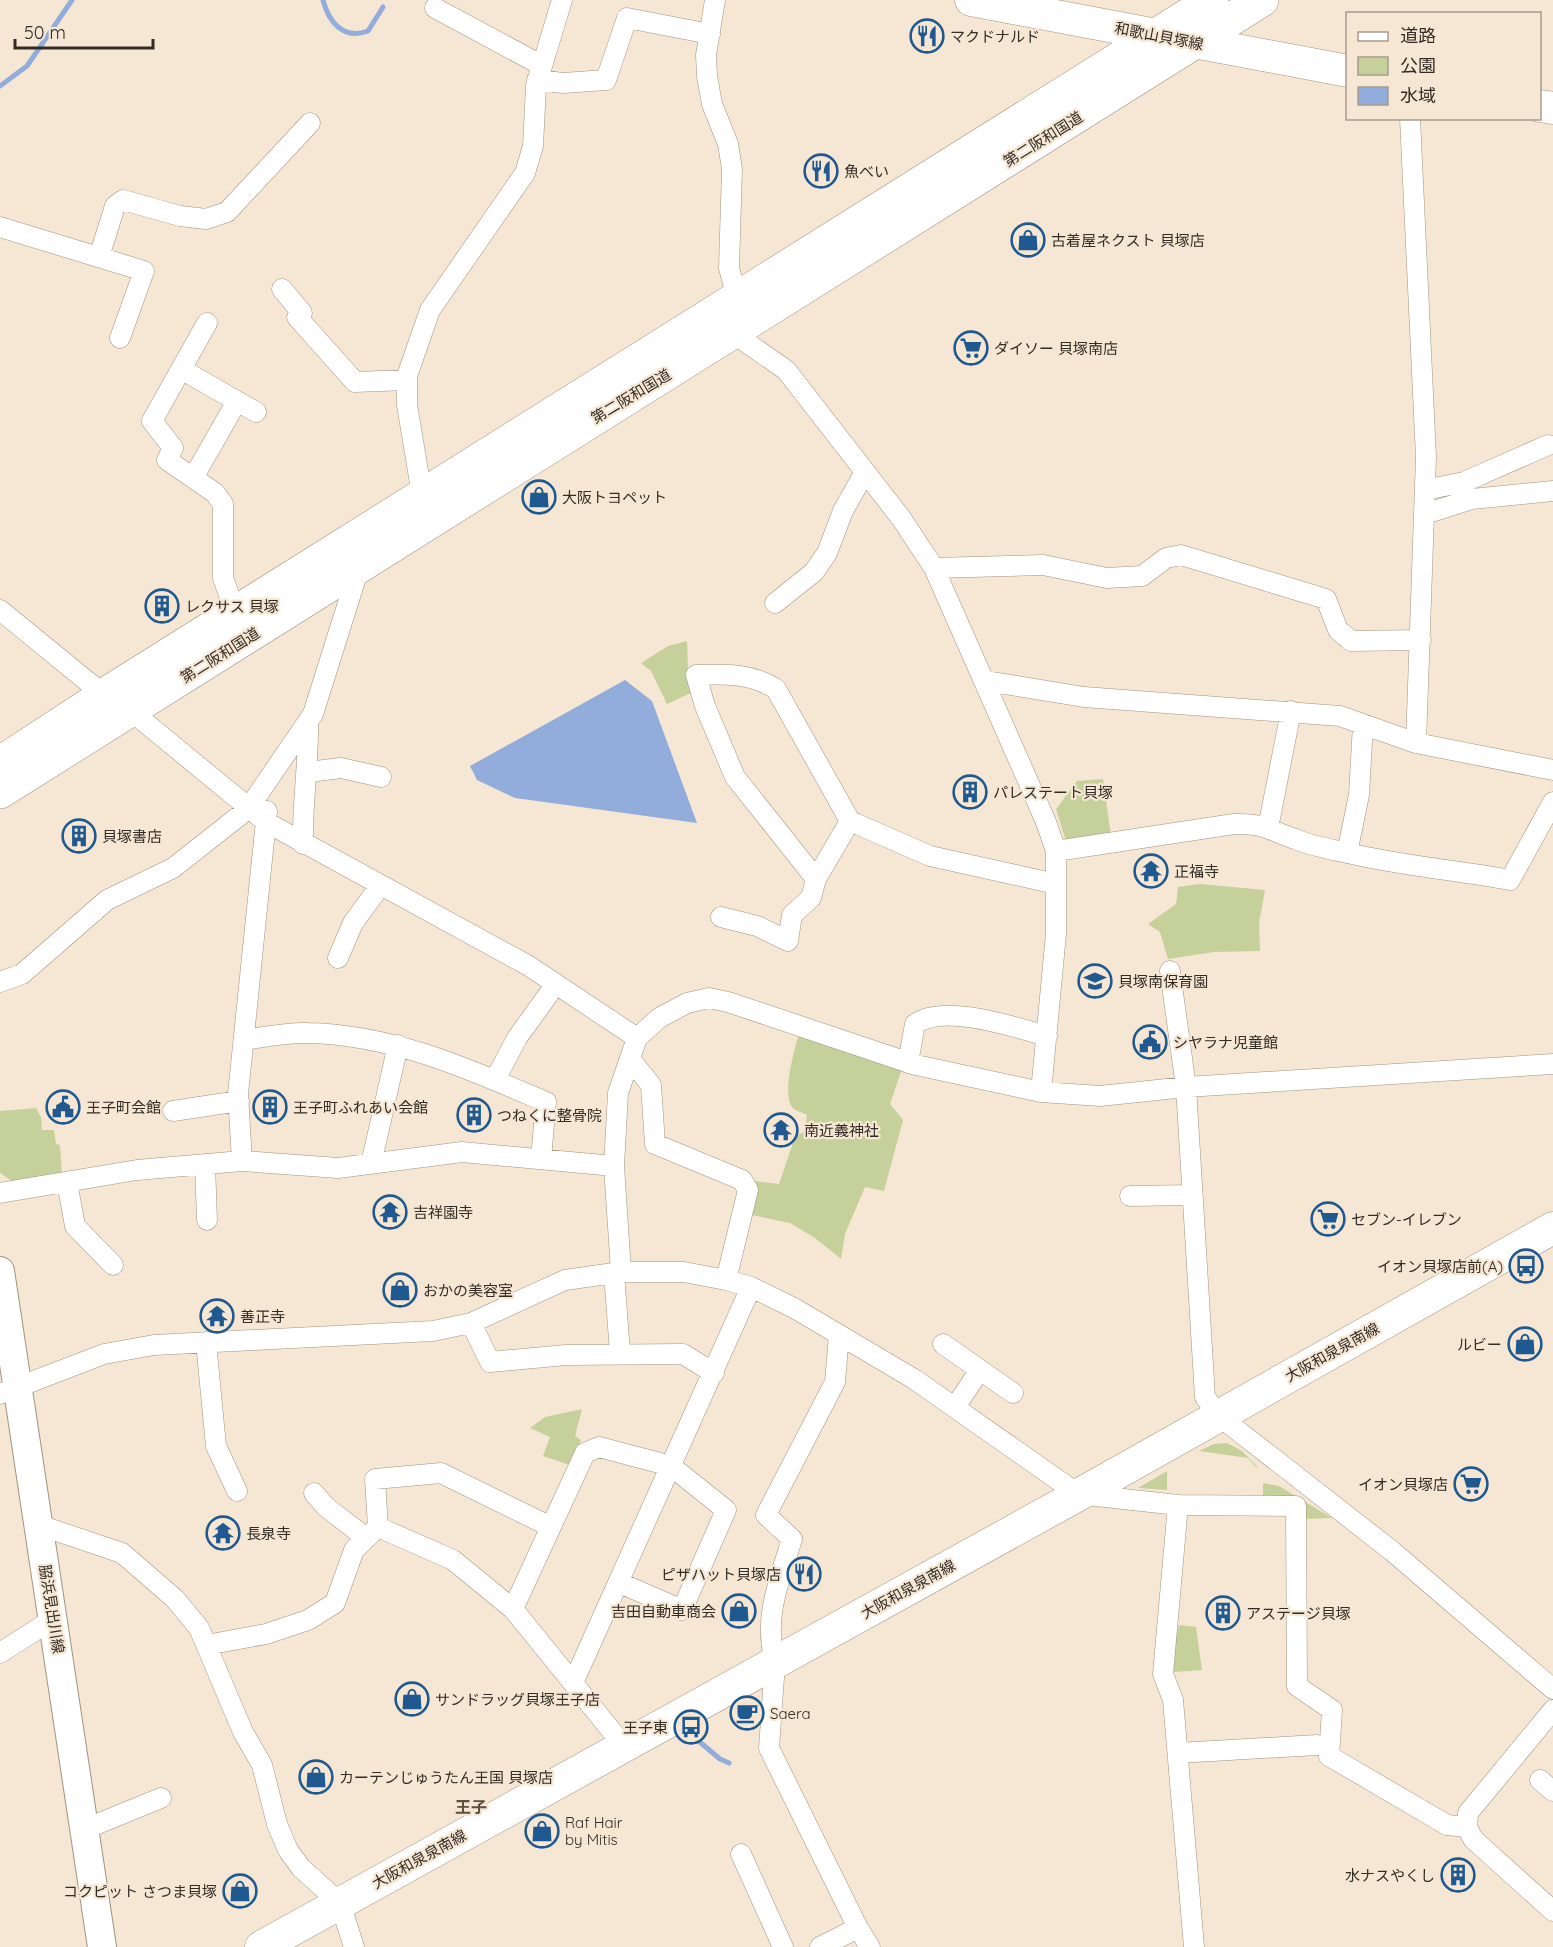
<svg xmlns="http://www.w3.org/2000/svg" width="1553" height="1947" font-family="Quicksand,'Noto Sans JP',sans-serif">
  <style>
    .green { fill: #c6d09b }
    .water { fill: #92acdb }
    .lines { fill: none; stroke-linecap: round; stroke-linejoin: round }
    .stream { stroke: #92acdb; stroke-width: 5 }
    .street-casing { stroke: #a09381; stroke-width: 21 }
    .secondary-casing { stroke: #a09381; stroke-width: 30 }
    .primary-casing { stroke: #a09381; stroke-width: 33 }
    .highway-casing { stroke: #a09381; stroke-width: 34 }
    .street { stroke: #fff; stroke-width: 20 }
    .secondary { stroke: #fff; stroke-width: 28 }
    .primary { stroke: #fff; stroke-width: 32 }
    .highway { stroke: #fff; stroke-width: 33 }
    .labels { text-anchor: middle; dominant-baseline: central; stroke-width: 4.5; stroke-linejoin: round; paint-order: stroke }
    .poi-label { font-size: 15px; fill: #322c25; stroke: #f6e7d4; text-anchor: start }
    .street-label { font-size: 15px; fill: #322c25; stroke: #f6e7d4 }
    .neighbourhood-label { font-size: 16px; font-weight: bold; fill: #5c5040; stroke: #f6e7d4 }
  </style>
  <rect width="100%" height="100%" fill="#f6e7d4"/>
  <path class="green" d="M687 641 688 670 695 691 667 704 651 671 641 663 668 646Z
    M1103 779 1111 836 1066 841 1056 809 1077 781Z
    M1200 884 1265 890 1259 923 1260 951 1214 952 1168 959 1160 932 1148 924 1176 904 1178 887Z
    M799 1033 902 1069 890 1104 903 1120 884 1191 865 1187 845 1234 841 1259 815 1238 790 1223 747 1214 754 1181 779 1184 795 1137 805 1131 807 1115C803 1113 797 1111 794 1109 780 1098 795 1048 799 1033Z
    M36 1108 41 1117 42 1130H54L56 1144 60 1145 62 1175 12 1181 0 1173V1111Z
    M582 1409 575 1436 581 1440 570 1465 543 1456 550 1437 530 1428 545 1417Z
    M1227 1443 1242 1451 1257 1466V1468L1248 1458 1199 1451 1214 1444Z
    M1167 1471V1490L1138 1488Z
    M1263 1483 1279 1486 1332 1518 1303 1519 1263 1502Z
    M1179 1625 1196 1627 1202 1670 1174 1672V1647Z"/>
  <path class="water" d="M625 680 652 701 697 823 515 798 477 780 470 766Z"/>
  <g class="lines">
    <path class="stream" d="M323 0C329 23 344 40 368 31L383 7
      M0 86 27 66 72 0
      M688 1732 720 1759 729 1763"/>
    <g class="street-casing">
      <path id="street" d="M715 0 706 55 707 76 712 104 728 144 732 169 729 268 737 298
        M435 8 541 65
        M537 80 563 83 606 80 627 18 710 34
        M1410 118 1426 457 1416 743
        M0 227 144 271 120 338
        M99 257 115 206 123 200 180 216 206 219 227 212 310 123
        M282 289 302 313 297 317 355 382 407 380
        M207 323 152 421 173 448 167 460 215 493 223 504V578L236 614
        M734 334 786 370 901 518 934 568 1046 822 1056 851V934L1041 1092
        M181 369 256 412
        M193 478 237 401
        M1425 490 1464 482 1548 445
        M422 495 407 405V376L430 310 525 173 533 146 536 86 562 0
        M1425 514 1472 499 1553 491
        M934 568 1043 565 1107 578 1142 576 1166 558 1181 555 1326 599 1338 630 1351 641 1421 640
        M775 603 814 572 827 553 843 511 865 472
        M0 610 104 695
        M986 681 1084 697 1340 716 1416 743 1553 770
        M131 711 266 822 529 966 637 1038
        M308 772 341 768 381 777
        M850 821 816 879 735 777 705 706 696 675C725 674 751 673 776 689L850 821 930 856 1056 884
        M1268 828 1291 711
        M303 844C302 802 309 763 308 721
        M1056 851 1234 824C1263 823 1269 830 1295 839 1311 846 1330 849 1348 853 1402 866 1456 870 1510 880L1553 802
        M1347 853 1359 795 1363 724
        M721 917 757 926 788 941 792 915 811 898 816 879
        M338 958 353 923 380 886
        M1170 971 1186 1087 1205 1397 1219 1416 1392 1551 1553 1689
        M0 982 22 974 107 900 173 868 248 809 313 714 359 568
        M244 1040C265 1037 287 1032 308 1033 394 1035 469 1069 546 1102L541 1159
        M630 1059 651 1085 655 1144 742 1180 748 1190 726 1280
        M908 1063 915 1024C944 1003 1014 1027 1047 1036
        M495 1080 517 1038 556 984
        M173 1111 239 1101
        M242 1161 238 1094 267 811
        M205 1164 207 1220
        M371 1164 398 1045
        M67 1182 75 1226 113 1265
        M0 1193 137 1170 242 1161 338 1168 462 1152 614 1166
        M1130 1196 1192 1195
        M621 1272 614 1166 618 1093 637 1038 659 1018 687 1003 709 998 728 1002 916 1065 1041 1092 1100 1096 1186 1087 1553 1064
        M614 1273 620 1353
        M471 1323 490 1362 566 1355 683 1354 714 1373
        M839 1335 835 1382 766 1515 792 1539C779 1581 763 1618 775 1663L769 1748 858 1928 870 1947
        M206 1342 216 1446 237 1491
        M943 1344 1013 1393
        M0 1394 104 1354 154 1345 433 1331 471 1323 565 1280 621 1272H684L726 1280 751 1287 794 1308 914 1379 1078 1494 1178 1505 1163 1674 1173 1700 1194 1947
        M955 1407 980 1370
        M314 1493 326 1507 365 1537
        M1178 1505 1296 1506 1297 1686 1332 1710 1329 1756 1447 1825 1467 1827
        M39 1525 122 1553 175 1599 199 1628 243 1732 262 1765 277 1824 288 1850 301 1868 340 1903 354 1947
        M378 1527 453 1560 513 1609 573 1683
        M378 1527 375 1479 441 1473 551 1527
        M513 1609 585 1453 599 1447 671 1466 726 1510 682 1610 620 1583
        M206 1645 266 1634 308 1620 335 1603 354 1550 378 1527
        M0 1653 53 1619
        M1553 1710 1468 1813 1467 1827 1473 1839 1553 1911
        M623 1745 573 1683 751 1287
        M1178 1753 1317 1745
        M1540 1780 1553 1791
        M85 1829 161 1798
        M741 1854 783 1947
        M820 1947 858 1928"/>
    </g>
    <g class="secondary-casing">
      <path id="secondary" d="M0 1271 102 1947"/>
    </g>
    <g class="primary-casing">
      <path id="primary" d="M971 0 1348 71
        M1540 106 1553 108
        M261 1947 1089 1489 1553 1228"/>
    </g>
    <g class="highway-casing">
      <path id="highway" d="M0 763 104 695 1212 0
        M0 792 1262 0"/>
    </g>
    <use href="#street" class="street"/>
    <use href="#secondary" class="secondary"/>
    <use href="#primary" class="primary"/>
    <use href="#highway" class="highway"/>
  </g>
  <defs>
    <g id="restaurant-ring" transform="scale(1.725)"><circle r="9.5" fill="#f6e7d4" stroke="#1f5990" stroke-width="1.5"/><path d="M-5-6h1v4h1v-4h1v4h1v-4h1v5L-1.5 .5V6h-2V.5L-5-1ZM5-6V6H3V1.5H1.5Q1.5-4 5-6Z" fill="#1f5990"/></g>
    <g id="shop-ring" transform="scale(1.725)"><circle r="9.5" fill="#f6e7d4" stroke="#1f5990" stroke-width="1.5"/><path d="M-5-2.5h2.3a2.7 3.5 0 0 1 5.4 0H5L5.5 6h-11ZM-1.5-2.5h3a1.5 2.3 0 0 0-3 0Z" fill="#1f5990"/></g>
    <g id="supermarket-ring" transform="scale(1.725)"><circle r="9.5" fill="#f6e7d4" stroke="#1f5990" stroke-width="1.5"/><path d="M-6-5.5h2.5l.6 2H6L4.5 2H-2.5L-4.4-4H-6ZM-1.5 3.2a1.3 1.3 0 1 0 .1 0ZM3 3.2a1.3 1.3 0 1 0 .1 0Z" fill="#1f5990"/></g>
    <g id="building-ring" transform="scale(1.725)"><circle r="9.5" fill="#f6e7d4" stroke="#1f5990" stroke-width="1.5"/><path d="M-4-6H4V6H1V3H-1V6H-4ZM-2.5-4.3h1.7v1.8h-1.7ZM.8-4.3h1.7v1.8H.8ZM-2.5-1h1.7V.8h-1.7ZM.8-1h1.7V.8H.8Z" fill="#1f5990"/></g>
    <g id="temple-ring" transform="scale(1.725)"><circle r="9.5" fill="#f6e7d4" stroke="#1f5990" stroke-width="1.5"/><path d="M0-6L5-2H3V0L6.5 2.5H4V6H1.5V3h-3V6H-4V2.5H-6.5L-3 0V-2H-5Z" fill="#1f5990"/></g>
    <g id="school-ring" transform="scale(1.725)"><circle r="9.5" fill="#f6e7d4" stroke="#1f5990" stroke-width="1.5"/><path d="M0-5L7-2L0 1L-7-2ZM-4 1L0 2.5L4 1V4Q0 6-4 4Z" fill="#1f5990"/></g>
    <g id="civic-ring" transform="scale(1.725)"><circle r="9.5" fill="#f6e7d4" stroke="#1f5990" stroke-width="1.5"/><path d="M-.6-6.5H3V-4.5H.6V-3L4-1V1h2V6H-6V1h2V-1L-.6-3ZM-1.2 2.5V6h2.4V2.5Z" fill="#1f5990"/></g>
    <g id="bus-ring" transform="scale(1.725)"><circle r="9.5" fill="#f6e7d4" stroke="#1f5990" stroke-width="1.5"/><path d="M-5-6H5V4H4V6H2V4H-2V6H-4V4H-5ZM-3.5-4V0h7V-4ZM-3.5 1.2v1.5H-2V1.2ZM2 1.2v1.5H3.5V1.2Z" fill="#1f5990"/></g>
    <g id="cafe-ring" transform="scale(1.725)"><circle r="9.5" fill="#f6e7d4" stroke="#1f5990" stroke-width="1.5"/><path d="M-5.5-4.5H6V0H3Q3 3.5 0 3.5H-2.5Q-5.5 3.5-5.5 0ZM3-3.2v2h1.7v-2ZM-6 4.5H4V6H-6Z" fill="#1f5990"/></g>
  </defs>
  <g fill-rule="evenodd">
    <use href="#restaurant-ring" x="927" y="36"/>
    <use href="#restaurant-ring" x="821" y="171"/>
    <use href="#shop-ring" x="1028" y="240"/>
    <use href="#supermarket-ring" x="971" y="348"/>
    <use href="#shop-ring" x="539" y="497"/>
    <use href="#building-ring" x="162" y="606"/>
    <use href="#building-ring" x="970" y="792"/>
    <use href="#building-ring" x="79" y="836"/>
    <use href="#temple-ring" x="1151" y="871"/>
    <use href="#school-ring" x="1095" y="981"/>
    <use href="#civic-ring" x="1150" y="1042"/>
    <use href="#civic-ring" x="63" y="1107"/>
    <use href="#building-ring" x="270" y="1107"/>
    <use href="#building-ring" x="474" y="1115"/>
    <use href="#temple-ring" x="781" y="1130"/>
    <use href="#temple-ring" x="390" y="1212"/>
    <use href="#supermarket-ring" x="1328" y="1219"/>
    <use href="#bus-ring" x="1526" y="1266"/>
    <use href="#shop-ring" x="400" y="1290"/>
    <use href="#temple-ring" x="217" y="1316"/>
    <use href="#shop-ring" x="1525" y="1344"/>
    <use href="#supermarket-ring" x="1471" y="1484"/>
    <use href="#temple-ring" x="223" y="1533"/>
    <use href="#restaurant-ring" x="804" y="1574"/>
    <use href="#shop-ring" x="739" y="1611"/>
    <use href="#building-ring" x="1223" y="1613"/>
    <use href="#shop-ring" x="412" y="1699"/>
    <use href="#cafe-ring" x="747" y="1713"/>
    <use href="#bus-ring" x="691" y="1727"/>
    <use href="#shop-ring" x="316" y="1777"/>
    <use href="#shop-ring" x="542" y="1831"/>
    <use href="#building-ring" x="1458" y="1875"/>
    <use href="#shop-ring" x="240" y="1891"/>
  </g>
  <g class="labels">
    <g class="poi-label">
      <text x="950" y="36">マクドナルド</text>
      <text x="844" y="171">魚べい</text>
      <text x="1051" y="240">古着屋ネクスト 貝塚店</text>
      <text x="994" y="348">ダイソー 貝塚南店</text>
      <text x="562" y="497">大阪トヨペット</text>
      <text x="185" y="606">レクサス 貝塚</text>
      <text x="993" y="792">パレステート貝塚</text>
      <text x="102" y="836">貝塚書店</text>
      <text x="1174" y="871">正福寺</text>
      <text x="1118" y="981">貝塚南保育園</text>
      <text x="1173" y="1042">シヤラナ児童館</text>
      <text x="86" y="1107">王子町会館</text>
      <text x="293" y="1107">王子町ふれあい会館</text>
      <text x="497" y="1115">つねくに整骨院</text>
      <text x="804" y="1130">南近義神社</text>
      <text x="413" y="1212">吉祥園寺</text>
      <text x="1351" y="1219">セブン-イレブン</text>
      <text x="1503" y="1266" text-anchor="end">イオン貝塚店前(A)</text>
      <text x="423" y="1290">おかの美容室</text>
      <text x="240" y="1316">善正寺</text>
      <text x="1502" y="1344" text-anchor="end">ルビー</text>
      <text x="1448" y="1484" text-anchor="end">イオン貝塚店</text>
      <text x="246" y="1533">長泉寺</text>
      <text x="781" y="1574" text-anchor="end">ピザハット貝塚店</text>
      <text x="716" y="1611" text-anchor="end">吉田自動車商会</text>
      <text x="1246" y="1613">アステージ貝塚</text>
      <text x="435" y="1699">サンドラッグ貝塚王子店</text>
      <text x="770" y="1713">Saera</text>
      <text x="668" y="1727" text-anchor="end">王子東</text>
      <text x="339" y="1777">カーテンじゅうたん王国 貝塚店</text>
      <text x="565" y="1822">Raf Hair<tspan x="565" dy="17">by Mitis</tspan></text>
      <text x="1435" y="1875" text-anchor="end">水ナスやくし</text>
      <text x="217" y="1891" text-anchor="end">コクピット さつま貝塚</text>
    </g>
    <g class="street-label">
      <text transform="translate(1159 36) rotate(11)">和歌山貝塚線</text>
      <text transform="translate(1043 139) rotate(-32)">第二阪和国道</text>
      <text transform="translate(631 396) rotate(-31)">第二阪和国道</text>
      <text transform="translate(220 655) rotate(-32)">第二阪和国道</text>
      <text transform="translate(1332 1352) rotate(-29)">大阪和泉泉南線</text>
      <text transform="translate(908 1589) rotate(-29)">大阪和泉泉南線</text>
      <text transform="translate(52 1609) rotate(81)">脇浜見出川線</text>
      <text transform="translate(419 1859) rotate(-29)">大阪和泉泉南線</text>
    </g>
    <g class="neighbourhood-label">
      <text x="471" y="1807">王子</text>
    </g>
  </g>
  <rect x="1346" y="12" width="195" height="108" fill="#f6e7d4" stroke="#a89c8e" stroke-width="1.5"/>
  <rect x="1358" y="32" width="30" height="9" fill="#ffffff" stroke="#a89c8e" stroke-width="1.5"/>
  <text x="1400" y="42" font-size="18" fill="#322c25">道路</text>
  <rect x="1358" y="57" width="30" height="18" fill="#c6d09b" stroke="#a89c8e" stroke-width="1.5"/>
  <text x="1400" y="72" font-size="18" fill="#322c25">公園</text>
  <rect x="1358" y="87" width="30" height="18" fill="#92acdb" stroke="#a89c8e" stroke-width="1.5"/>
  <text x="1400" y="102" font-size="18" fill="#322c25">水域</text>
  <path d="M15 39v9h138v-9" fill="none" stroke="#322c25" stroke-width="3"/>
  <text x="24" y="39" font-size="18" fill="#322c25" stroke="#f6e7d4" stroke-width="4.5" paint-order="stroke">50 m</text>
</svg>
